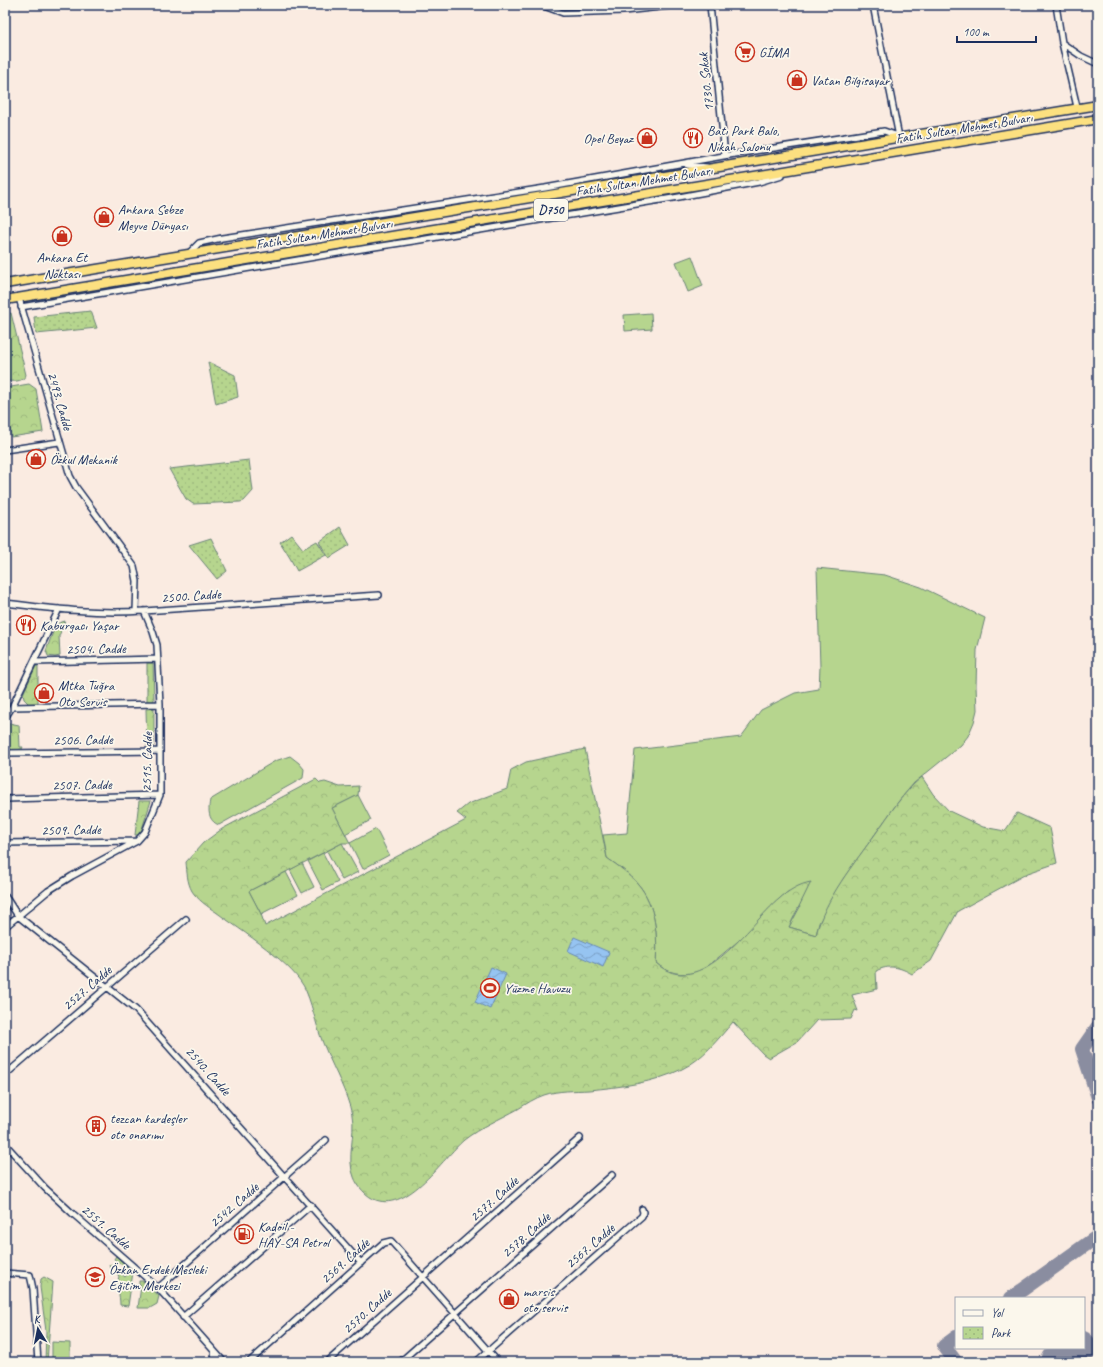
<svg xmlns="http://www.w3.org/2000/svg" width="1103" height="1367" font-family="Caveat,sans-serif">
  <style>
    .grass { fill: #b6d58e; stroke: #688276 }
    .forest { fill: url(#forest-crowns); stroke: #688276 }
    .park { fill: url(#park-dots); stroke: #688276 }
    .water { fill: url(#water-waves); stroke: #6588b6 }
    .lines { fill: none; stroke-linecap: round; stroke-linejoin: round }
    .taxiway { stroke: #8a8da0; stroke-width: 14 }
    .runway { stroke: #8a8da0; stroke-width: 36 }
    .minor-casing { stroke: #1b2f5e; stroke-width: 8 }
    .highway-casing { stroke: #1b2f5e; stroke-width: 11 }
    .minor { stroke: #fbf7ec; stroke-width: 5 }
    .highway { stroke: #fce080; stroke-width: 8 }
    .labels { text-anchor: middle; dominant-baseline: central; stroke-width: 3.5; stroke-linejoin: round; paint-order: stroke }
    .shield { fill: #fbf7ec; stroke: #5e6b89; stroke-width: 1 }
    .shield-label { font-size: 13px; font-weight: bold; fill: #1b2f5e }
    .poi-label { font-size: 14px; fill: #1b2f5e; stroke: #fbf7ec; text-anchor: start }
    .street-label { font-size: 14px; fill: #1b2f5e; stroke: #fbf7ec }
  </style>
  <defs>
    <pattern id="forest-crowns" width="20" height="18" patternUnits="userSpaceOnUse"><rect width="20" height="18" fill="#b6d58e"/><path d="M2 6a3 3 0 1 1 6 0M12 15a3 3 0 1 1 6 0" fill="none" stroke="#9cb77d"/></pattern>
    <pattern id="park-dots" width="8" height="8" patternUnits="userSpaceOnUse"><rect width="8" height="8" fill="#b6d58e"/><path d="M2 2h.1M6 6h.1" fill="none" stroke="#9cb77d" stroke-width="1.8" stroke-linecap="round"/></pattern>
    <pattern id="water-waves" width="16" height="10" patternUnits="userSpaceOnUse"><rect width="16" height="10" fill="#96c4f1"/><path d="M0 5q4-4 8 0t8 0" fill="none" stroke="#7aa0c6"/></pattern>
  </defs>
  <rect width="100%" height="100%" fill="#faebe1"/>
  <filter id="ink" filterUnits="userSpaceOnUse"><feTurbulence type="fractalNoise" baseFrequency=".025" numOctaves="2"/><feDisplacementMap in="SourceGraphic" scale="8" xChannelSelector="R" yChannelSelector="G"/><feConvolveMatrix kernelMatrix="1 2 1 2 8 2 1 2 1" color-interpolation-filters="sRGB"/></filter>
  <g filter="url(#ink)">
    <path class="grass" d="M692 256 703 286 688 292 676 262Z
      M651 313 652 329 625 331 624 315Z
      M817 568 885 575 921 587 985 618 977 650 976 686 977 710 974 722 968 736 961 745 914 783 898 802 843 879 819 923 816 935 789 927 800 907 789 891C771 904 758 922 743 937 735 944 727 950 719 957 713 962 704 970 696 972 682 976 667 973 656 963 658 937 656 905 638 884 629 873 618 866 607 858L603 835 627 833 635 750 741 737 761 710 795 693 819 689 820 667Z
      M290 756 299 763 304 769 303 778 219 825C208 821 208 810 210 800L275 761Z
      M358 795 371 820 345 834 332 808Z
      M376 829 389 855 363 869 350 843Z
      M342 843 358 872 342 880 327 851Z
      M323 853 338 882 323 890 308 861Z
      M302 863 314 887 302 893 290 870Z
      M286 872 298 895 261 914 249 891Z
      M52 1342 70 1343V1362H52Z"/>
    <path class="forest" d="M11 313 26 375C22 383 13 381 5 381V314Z
      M29 384 36 389 43 432 11 437 10 429 5 426V388Z
      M65 621 59 636 60 656 55 657 48 656 46 651 56 624Z
      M147 663H153L154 702H147Z
      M36 666H38V704H29L24 699 23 694Z
      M154 708V746H147L146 709Z
      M9 723 19 725 20 747H23L22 749C16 750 11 751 5 747V730Z
      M585 749 607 858C618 866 629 873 638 884 656 905 658 937 656 963 700 1003 750 923 779 899 788 891 799 884 811 882L789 927 816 935C825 898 854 864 876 833 890 814 903 792 922 777L933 794 949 811 983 827 1005 831 1017 813 1050 828 1057 863 1028 873 958 911 931 961 912 974C900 967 889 964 876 971L877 989 852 995 858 1011 855 1010 851 1019 817 1020 797 1042 769 1058 763 1054 733 1022C718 1039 703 1059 682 1069 654 1083 620 1087 589 1090 574 1091 559 1090 544 1095 535 1098 526 1104 518 1109 502 1118 479 1128 464 1140 443 1158 409 1212 376 1200 367 1197 357 1186 354 1177 346 1158 356 1135 352 1115 347 1092 335 1072 326 1050 317 1031 314 1010 306 991 296 965 240 930 216 912 208 907 197 899 192 891 187 882 187 872 186 862L203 843 222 829 316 779 320 783 325 782 340 787 359 786 358 795 332 808 350 843H342L249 891 261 914 265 926 466 820 457 813 468 804 507 789 511 770 526 762Z
      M139 801H151L140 835H135Z
      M116 1256 133 1272 128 1306 120 1305C120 1294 116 1287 119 1276L109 1266 110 1264 125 1277 130 1271 114 1259Z
      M44 1277 53 1282 47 1362H45L46 1331 40 1287 41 1279Z
      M139 1281H143L159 1296 157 1304 150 1308H138L141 1286 139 1284Z"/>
    <path class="park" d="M91 311 97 328 36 334 34 317Z
      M208 362 235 375 238 397 216 404Z
      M249 460 253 491 244 501 240 502 193 504 186 499 169 469Z
      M340 527 350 545 329 558 319 542Z
      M291 534 303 549 317 541 326 555 297 571 290 558 280 542Z
      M211 538 227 571 217 579 189 545Z"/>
    <path class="water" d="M574 937 609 952 603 967 568 951Z
      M491 967 506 974 490 1009 475 1002Z"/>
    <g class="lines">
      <path class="taxiway" d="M1098 1026 1082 1049 1098 1098
        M1011 1298 1098 1236
        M956 1362 944 1346 956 1337"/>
      <path class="runway" d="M1059 1362 1079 1348"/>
      <g class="minor-casing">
        <path id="minor" d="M541 5 563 13 624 11 679 5
          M710 5 725 156
          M873 5 899 137
          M1056 5 1062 43 1077 107
          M1062 43 1081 56 1098 64
          M687 165 707 167
          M189 253 199 243 222 238 545 188 729 155 884 131 898 136
          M19 298 70 476 76 487 134 566 137 581 136 611
          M21 307 368 248 420 240 679 197 759 182 782 175
          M5 450 59 442
          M5 603C53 609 96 614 144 611L379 595
          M35 662 158 659
          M12 707 160 704
          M5 718 12 707 59 609
          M5 753 160 751
          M5 799 160 795
          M5 843 136 841
          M5 896 18 916 136 1010 361 1263
          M5 927 48 891 72 876 137 841 145 832 160 795V704L157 645 153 632 144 611
          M5 1075 186 919
          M5 1144 45 1188 72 1213 158 1288 224 1362
          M5 1273 30 1275 33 1289 38 1362
          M158 1288 326 1140
          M183 1317 311 1205
          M214 1351 215 1362
          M249 1362 383 1243 391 1241 498 1362
          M327 1362 580 1138
          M400 1362 612 1175
          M476 1362 642 1216 643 1212 642 1209"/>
      </g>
      <g class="highway-casing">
        <path id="highway" d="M5 284 1098 105
          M5 300 1098 119"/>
      </g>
      <use href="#minor" class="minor"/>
      <use href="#highway" class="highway"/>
    </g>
  </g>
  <defs>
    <g id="supermarket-ring" transform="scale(1)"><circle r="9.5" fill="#fbf7ec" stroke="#c8321e" stroke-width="1.5"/><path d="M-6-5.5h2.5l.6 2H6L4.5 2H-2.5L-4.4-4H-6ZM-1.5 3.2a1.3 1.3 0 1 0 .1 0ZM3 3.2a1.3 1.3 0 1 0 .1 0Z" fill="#c8321e"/></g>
    <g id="shop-ring" transform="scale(1)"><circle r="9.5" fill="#fbf7ec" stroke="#c8321e" stroke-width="1.5"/><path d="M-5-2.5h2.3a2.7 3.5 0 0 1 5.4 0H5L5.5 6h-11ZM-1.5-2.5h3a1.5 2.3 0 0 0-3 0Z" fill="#c8321e"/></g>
    <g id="restaurant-ring" transform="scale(1)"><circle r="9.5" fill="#fbf7ec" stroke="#c8321e" stroke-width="1.5"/><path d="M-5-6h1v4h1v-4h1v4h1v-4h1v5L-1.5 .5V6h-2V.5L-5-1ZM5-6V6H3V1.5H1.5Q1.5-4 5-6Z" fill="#c8321e"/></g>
    <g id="stadium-ring" transform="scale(1)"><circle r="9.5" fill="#fbf7ec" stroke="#c8321e" stroke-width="1.5"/><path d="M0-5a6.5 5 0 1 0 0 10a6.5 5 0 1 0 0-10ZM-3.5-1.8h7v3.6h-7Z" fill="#c8321e"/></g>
    <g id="building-ring" transform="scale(1)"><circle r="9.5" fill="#fbf7ec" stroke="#c8321e" stroke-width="1.5"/><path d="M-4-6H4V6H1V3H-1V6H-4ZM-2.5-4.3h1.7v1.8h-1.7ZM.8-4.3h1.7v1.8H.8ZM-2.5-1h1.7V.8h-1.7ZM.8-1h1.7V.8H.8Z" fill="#c8321e"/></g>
    <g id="fuel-ring" transform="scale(1)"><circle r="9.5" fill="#fbf7ec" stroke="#c8321e" stroke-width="1.5"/><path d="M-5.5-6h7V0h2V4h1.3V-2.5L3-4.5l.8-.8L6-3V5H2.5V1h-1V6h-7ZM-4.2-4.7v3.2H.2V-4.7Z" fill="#c8321e"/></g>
    <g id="school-ring" transform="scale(1)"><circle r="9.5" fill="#fbf7ec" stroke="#c8321e" stroke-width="1.5"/><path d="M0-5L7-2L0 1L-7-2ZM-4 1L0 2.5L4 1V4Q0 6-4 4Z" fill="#c8321e"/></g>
  </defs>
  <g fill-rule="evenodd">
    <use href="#supermarket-ring" x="745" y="52"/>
    <use href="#shop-ring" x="797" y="80"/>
    <use href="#shop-ring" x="647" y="138"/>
    <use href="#restaurant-ring" x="693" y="138"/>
    <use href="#shop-ring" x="104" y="217"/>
    <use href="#shop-ring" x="62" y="236"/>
    <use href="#shop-ring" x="36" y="459"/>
    <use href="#restaurant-ring" x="26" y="625"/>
    <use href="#shop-ring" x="44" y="693"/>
    <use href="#stadium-ring" x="490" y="988"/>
    <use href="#building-ring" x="96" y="1126"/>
    <use href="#fuel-ring" x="244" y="1234"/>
    <use href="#school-ring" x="95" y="1277"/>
    <use href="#shop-ring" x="509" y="1299"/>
  </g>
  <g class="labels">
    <rect class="shield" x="534" y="199" width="34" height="22" rx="3"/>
    <g class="shield-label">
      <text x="551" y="210">D750</text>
    </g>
    <g class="poi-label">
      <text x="759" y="52">GİMA</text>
      <text x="811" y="80">Vatan Bilgisayar</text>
      <text x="707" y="130">Batı Park Balo,<tspan x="707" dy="16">Nikah Salonu</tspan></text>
      <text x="633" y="138" text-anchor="end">Opel Beyaz</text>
      <text x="118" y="209">Ankara Sebze<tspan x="118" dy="16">Meyve Dünyası</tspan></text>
      <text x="62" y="257" text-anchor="middle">Ankara Et<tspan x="62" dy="16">Noktası</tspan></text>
      <text x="50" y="459">Özkul Mekanik</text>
      <text x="40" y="625">Kaburgacı Yaşar</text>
      <text x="58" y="685">Mtka Tuğra<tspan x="58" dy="16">Oto Servis</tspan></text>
      <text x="504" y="988">Yüzme Havuzu</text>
      <text x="110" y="1118">tezcan kardeşler<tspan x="110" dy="16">oto onarımı</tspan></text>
      <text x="258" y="1226">Kadoil -<tspan x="258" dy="16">HAY-SA Petrol</tspan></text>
      <text x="109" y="1269">Özkan Erdek Mesleki<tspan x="109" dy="16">Eğitim Merkezi</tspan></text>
      <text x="523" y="1291">marsis<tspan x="523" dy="16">oto servis</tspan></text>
    </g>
    <g class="street-label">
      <text transform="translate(706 82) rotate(-96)">1730. Sokak</text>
      <text transform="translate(964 128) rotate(-9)">Fatih Sultan Mehmet Bulvarı</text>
      <text transform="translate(644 181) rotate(-9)">Fatih Sultan Mehmet Bulvarı</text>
      <text transform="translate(324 234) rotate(-9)">Fatih Sultan Mehmet Bulvarı</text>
      <text transform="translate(60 401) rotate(74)">2493. Cadde</text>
      <text transform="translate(191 596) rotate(-4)">2500. Cadde</text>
      <text transform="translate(96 649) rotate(-1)">2504. Cadde</text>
      <text transform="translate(83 740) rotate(-1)">2506. Cadde</text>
      <text transform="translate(147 762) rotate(-89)">2515. Cadde</text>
      <text transform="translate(82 785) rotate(-1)">2507. Cadde</text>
      <text transform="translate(71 830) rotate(-1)">2509. Cadde</text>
      <text transform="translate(87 988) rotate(-41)">2527. Cadde</text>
      <text transform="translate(208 1071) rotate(48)">2540. Cadde</text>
      <text transform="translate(494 1199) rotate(-42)">2577. Cadde</text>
      <text transform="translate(234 1205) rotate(-41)">2542. Cadde</text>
      <text transform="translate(106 1227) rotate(41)">2551. Cadde</text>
      <text transform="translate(526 1235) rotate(-42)">2578. Cadde</text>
      <text transform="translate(590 1246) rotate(-41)">2567. Cadde</text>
      <text transform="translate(345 1261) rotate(-42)">2569. Cadde</text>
      <text transform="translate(367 1311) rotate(-42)">2570. Cadde</text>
    </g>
  </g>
  <rect width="1103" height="1367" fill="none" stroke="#fbf7ec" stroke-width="20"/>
  <rect x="10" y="10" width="1083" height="1347" fill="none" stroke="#1b2f5e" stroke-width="1.5" filter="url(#ink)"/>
  <rect x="955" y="1297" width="130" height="52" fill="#fbf7ec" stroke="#a1a7b3"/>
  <rect x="963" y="1310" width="20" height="6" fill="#fbf7ec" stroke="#a1a7b3"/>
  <text x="991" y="1317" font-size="12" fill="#1b2f5e">Yol</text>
  <rect x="963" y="1327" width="20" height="12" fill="url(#park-dots)" stroke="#a1a7b3"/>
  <text x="991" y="1337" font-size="12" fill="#1b2f5e">Park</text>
  <g transform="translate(38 1329) rotate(350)" stroke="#fbf7ec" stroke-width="3" paint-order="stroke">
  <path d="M0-3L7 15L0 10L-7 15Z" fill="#1b2f5e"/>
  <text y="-6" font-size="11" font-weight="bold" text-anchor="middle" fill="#1b2f5e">K</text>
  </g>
  <path d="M957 36v6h79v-6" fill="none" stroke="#1b2f5e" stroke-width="2"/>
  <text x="963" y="36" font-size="12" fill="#1b2f5e" stroke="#fbf7ec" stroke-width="3" paint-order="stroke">100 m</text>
</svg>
